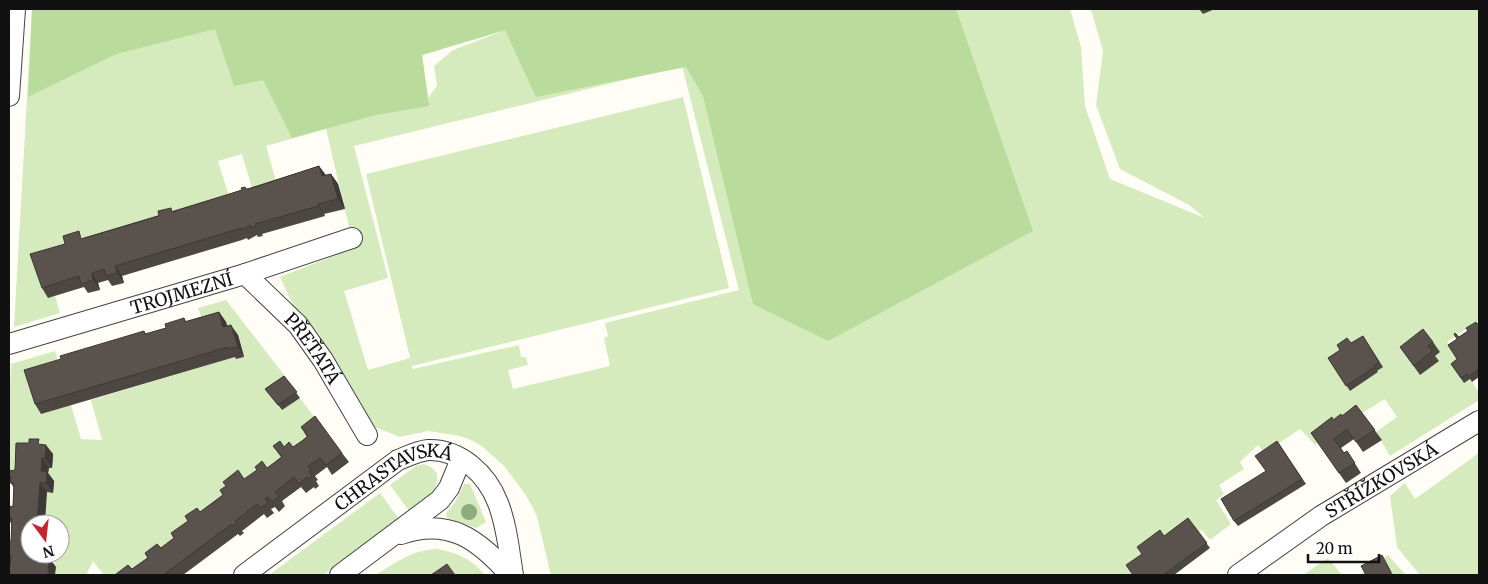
<svg xmlns="http://www.w3.org/2000/svg" width="1488" height="584" font-family="Merriweather,serif">
  <style>
    .green { fill: #d5ebbd; fill-rule: evenodd }
    .forest { fill: #b9dc9c }
    .lines { fill: none; stroke-linecap: round; stroke-linejoin: round }
    .minor-casing { stroke: #444; stroke-width: 22 }
    .minor { stroke: #fff; stroke-width: 20 }
    .tree { fill: #8dad7f }
    .wall { fill: #4d4742 }
    .shaded-wall { fill: #3f3936 }
    .building { fill: #5a524d; stroke: #3f3936 }
    .labels { text-anchor: middle; dominant-baseline: central; stroke-width: 5; stroke-linejoin: round; paint-order: stroke }
    .street-label { font-size: 18px; fill: #111; stroke: #fff }
  </style>
  <rect width="100%" height="100%" fill="#fffdf5"/>
  <path class="green" d="M32 9H1070L1081 47 1085 106 1110 179 1205 218 1189 205 1120 169 1096 105 1103 51 1091 9H1201L1203 14 1215 9H1479V320L1447 342 1479 393V400L1390 456 1376 432 1397 417 1385 399 1339 427 1315 445 1300 429 1264 453 1258 445 1240 462 1244 469 1219 485 1224 494 1216 500 1231 524 1210 540 1202 530 1145 559 1130 570 1133 575H551L537 517 532 506 525 494 505 467 483 447 473 441 460 436 428 431 400 437 370 425 355 402 332 354 317 331 296 311 280 277 354 248 326 129 266 146 279 191 255 198 242 154 218 161 232 206 48 298 55 296 60 313 14 327ZM503 31 453 50 434 66 437 86 428 98 422 55ZM682 66 739 290 605 323 608 336 604 338 610 366 513 389 508 370 528 365 526 357H521L519 345 413 369 410 358 368 370 344 291 388 278 354 146ZM1341 350 1377 371 1378 372 1350 391Z
    M683 97 729 288 412 366 366 174Z
    M226 300 288 380 270 394 281 410 300 398 321 426 288 467 136 575H104L93 561 86 575H55V554H60V524H45L47 492H52L47 481 49 468 52 467V455L22 475 9 474V409L11 364 55 351 81 439 102 440 91 400 235 357H244L238 335 231 337 226 322 205 328 198 308Z
    M1479 453V575H1420L1397 547 1390 496 1405 483 1415 499Z
    M424 464 431 467 437 473C439 495 424 499 409 511L390 485 416 466Z
    M464 484H470L486 522 476 528 447 518 446 513 456 501Z
    M380 493 399 519 323 575H269Z
    M436 549C456 552 472 559 485 575H376C395 563 412 550 436 549Z
    M1388 555 1406 575H1361L1364 570Z
    M1328 558 1342 575H1303Z"/>
  <path class="forest" d="M32 9H956L1033 231 828 341 753 304 703 96 686 67 536 97 505 30 422 55 429 106 376 115 292 138 263 80 234 86 215 29 116 54 28 97Z"/>
  <g class="lines">
    <g class="minor-casing">
      <g id="minor">
        <path d="M9 96 15 9"/>
        <path id="s1" d="M245 274 298 325 323 360 367 435"/>
        <path id="s2" d="M9 344 245 274 352 238"/>
        <path d="M401 534C449 517 479 540 510 575"/>
        <path id="s3" d="M244 575 398 460C408 456 418 451 428 450 460 449 487 474 498 503 507 526 509 551 513 575"/>
        <path d="M340 575 440 500 449 488 461 459"/>
        <path id="s4" d="M1238 575 1321 516 1479 421"/>
      </g>
    </g>
    <use href="#minor" class="minor"/>
  </g>
  <circle class="tree" cx="469" cy="512" r="8"/>
  <path class="wall" d="M1199 9H1215L1203 14Z
    M319 166 326 175 331 174 338 184 345 209 324 214 325 216 262 234 263 236 258 237 257 235 248 240 247 238 242 240 122 276 124 283 112 286 108 280 98 283 100 290 88 293 84 287 48 298 42 288 83 238 242 190 245 187 246 189Z
    M219 312 226 322 227 326 238 335 244 357 236 359 235 357 41 414 35 404 61 359 144 331 146 334 166 328 184 318 186 321Z
    M1479 323V377L1472 382 1470 379 1464 383 1451 364 1457 359 1459 337Z
    M1363 336 1383 367 1377 371 1378 372 1350 391 1328 358Z
    M1433 342 1440 352 1435 356 1439 361 1420 375 1400 347Z
    M284 376 300 398 282 410 265 389Z
    M1356 405 1382 440 1363 452 1354 439 1341 448 1344 453 1347 451 1361 473 1346 483 1311 433 1333 420 1342 416Z
    M301 427 342 453 349 462 332 475 327 467 315 476 318 480 316 481 319 486 315 489 314 487 306 493 301 487 282 501 285 506 279 512 275 507 271 509 274 513 267 518 264 514 242 531 244 533 240 536 238 534 183 575H117L132 569 174 538 200 512 244 479 267 468 281 457 273 446 293 447 307 437Z
    M1277 441 1306 484 1238 526 1234 521 1266 471Z
    M42 444 53 454 52 468H49L48 473 54 481 53 493 47 492 30 554H43V556L56 567H10V562L9 559V541H11L12 525 9 520V507L13 506 14 488 9 480V471L15 470Z
    M1188 518 1210 548 1174 575H1133L1142 554Z"/>
  <path class="shaded-wall" d="M319 166 326 176H322Z
    M331 174 338 184 345 209 338 199Z
    M318 204 324 214 325 216 318 206Z
    M115 266 122 276 124 283 117 273Z
    M92 273 98 283 100 290 93 280Z
    M219 312 226 322 230 337 223 327Z
    M231 325 238 335 244 357 238 347Z
    M46 445 53 454 52 468 45 458Z
    M42 458 49 468 48 473 54 481 53 493 46 483 41 471Z
    M40 482 47 492 45 524H37Z
    M35 554H43L42 566 35 556Z
    M1382 555 1385 560 1393 575 1391 573Z
    M49 557 56 567 55 575H48Z"/>
  <path class="building" d="M319 166 322 176 331 174 338 199 318 204V206L255 224 256 226 251 228 250 225 241 230V228L235 230 115 266 117 273 106 276 104 269 92 273 93 280 81 284 79 276 42 288 30 254 65 244 63 236 79 231 81 239 159 216 158 211 171 208 172 212 242 190 241 188 245 187 246 189H249Z
    M219 312 223 327 231 325 238 347 229 349 228 347 35 404 24 370 61 359 60 356 144 331 145 334 166 328 165 324 184 318 185 322Z
    M1476 322 1477 324 1479 323V369L1468 377 1467 374 1461 378 1451 364 1457 359 1448 345 1457 339 1454 334 1455 333 1459 337 1468 331 1466 328Z
    M1423 329 1433 342 1428 346 1432 351 1414 366 1400 347Z
    M1363 336 1379 362 1374 366 1375 367 1346 386 1328 358 1340 350 1337 345 1347 338 1351 343Z
    M284 376 297 392 278 405 265 389Z
    M1356 405 1375 430 1356 442 1347 429 1334 439 1344 453 1347 451 1355 463 1339 473 1311 433 1332 417 1333 420 1341 414 1342 416Z
    M315 416 342 453 326 465 320 458 308 466 311 470 309 471 312 476 308 479 307 477 299 484 294 477 275 492 279 496 272 502 268 497 265 499 268 503 261 508 257 504 235 521 237 523 233 526 232 524 229 526 163 575H117L116 574 128 565 132 569 148 558 145 553 157 544 161 548 174 538 171 533 188 521 185 516 197 508 200 512 223 495 220 490 226 486 223 482 238 470 244 479 257 470 255 467 262 461 267 468 274 463 282 457 273 446 280 441 284 447 289 442 293 447 302 441 308 436 301 427Z
    M29 439H39L38 444 46 445 45 458H42L41 471 47 472 46 483 40 482 37 524H30V554H35V556L49 557 48 575H9V567H10L11 555 9 554V541H11L12 518H9V507L13 506 14 483H10L11 477H9V471L15 470 16 443H29Z
    M1277 441 1302 479 1234 521 1221 499 1266 471 1255 456Z
    M1188 518 1207 543 1163 575H1133L1126 565 1142 554 1137 547 1160 530 1164 536Z
    M1382 555 1391 573 1388 575H1366L1361 566Z
    M447 564 455 575H431Z"/>
  <g class="labels">
    <g class="street-label">
      <text stroke="none"><textPath href="#s2" startOffset="180">TROJMEZNÍ</textPath></text>
      <text stroke="none"><textPath href="#s1" startOffset="101">PŘEŤATÁ</textPath></text>
      <text stroke="none"><textPath href="#s4" startOffset="172">STŘÍŽKOVSKÁ</textPath></text>
      <text stroke="none"><textPath href="#s3" startOffset="182">CHRASTAVSKÁ</textPath></text>
    </g>
  </g>
  <rect width="1488" height="584" fill="none" stroke="#111111" stroke-width="20"/>
  <g transform="translate(45 539) rotate(165)"><circle r="24" fill="#ffffff" stroke="#a0a0a0"/>
  <path d="M0-4L9 19L0 12L-9 19Z" fill="#c4262e"/>
  <text y="-8" font-size="14" font-weight="bold" text-anchor="middle" fill="#111111">N</text>
  </g>
  <path d="M1308 554v8h71v-8" fill="none" stroke="#111111" stroke-width="2.5"/>
  <text x="1316" y="554" font-size="15" fill="#111111" stroke="#ffffff" stroke-width="4" paint-order="stroke">20 m</text>
</svg>
